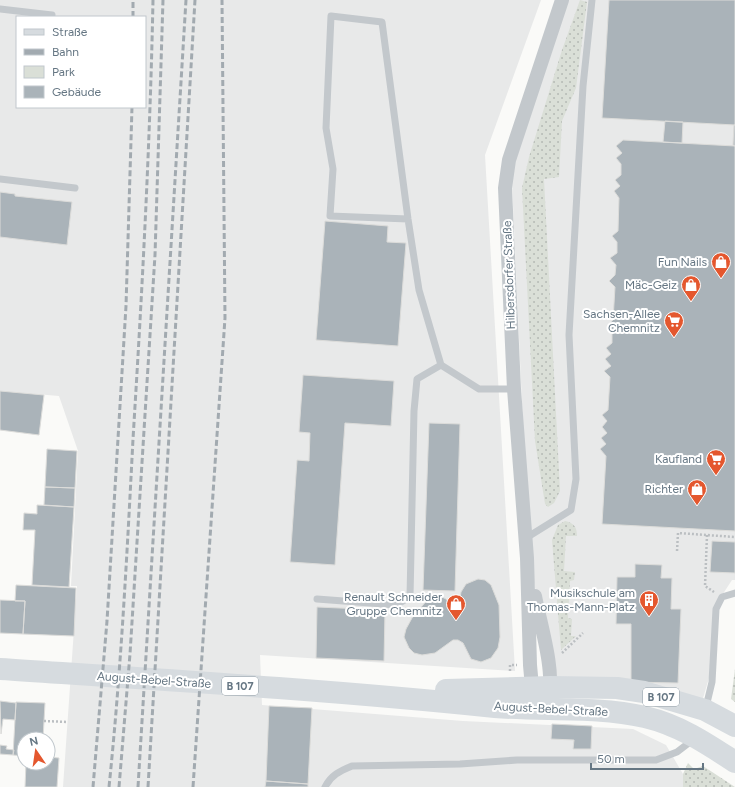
<svg xmlns="http://www.w3.org/2000/svg" width="735" height="787" font-family="Figtree,sans-serif">
  <style>
    .built { fill: #e8e9e9; fill-rule: evenodd }
    .green { fill: url(#green-dots) }
    .building { fill: #aab3b9; stroke: #dcdcda }
    .lines { fill: none; stroke-linecap: round; stroke-linejoin: round }
    .path { stroke: #bbbfc2; stroke-width: 2.5; stroke-dasharray: 2 2; stroke-linecap: butt }
    .lane { stroke: #c3c8cc; stroke-width: 7 }
    .street { stroke: #c3c8cc; stroke-width: 14 }
    .primary { stroke: #d6dbdf; stroke-width: 22 }
    .rail { stroke: #a2aab0; stroke-width: 3; stroke-dasharray: 6 3; stroke-linecap: butt }
    .labels { text-anchor: middle; dominant-baseline: central; stroke-width: 4; stroke-linejoin: round; paint-order: stroke }
    .shield { fill: #fff; stroke: #939fa8; stroke-width: 1 }
    .shield-label { font-size: 11px; font-weight: bold; fill: #657683 }
    .poi-label { font-size: 12px; fill: #657683; stroke: #fff; text-anchor: end }
    .street-label { font-size: 12px; fill: #657683; stroke: #fff }
  </style>
  <defs>
    <pattern id="green-dots" width="8" height="8" patternUnits="userSpaceOnUse"><rect width="8" height="8" fill="#dadfd7"/><path d="M2 2h.1M6 6h.1" fill="none" stroke="#b4b9b4" stroke-width="1.8" stroke-linecap="round"/></pattern>
  </defs>
  <rect width="100%" height="100%" fill="#fafaf8"/>
  <path class="built" d="M0 0H541L485 155 515 671 260 655 262 705 463 721 633 729 666 745 683 774V787H63L77 586H71L78 451 59 396 0 391ZM17 17H145V107H17Z
    M564 0H735V580H732L715 606 709 678 701 705 555 685 529 558 511 161Z"/>
  <path class="green" d="M580 0 587 2 576 88 562 121 559 177 544 179 560 491 554 503 548 507 545 504 535 441 522 188 529 157 562 50Z
    M565 521C574 523 577 527 577 536H566L564 571 575 572 574 580 570 581 568 618 572 619 571 636H576L561 650 552 540 558 525Z
    M735 669V702L731 699Z
    M688 763 694 769 703 766 735 787H683V774Z"/>
  <path class="building" d="M609 0H735V125L602 118Z
    M665 121 683 122 682 143 663 142Z
    M734 125H735V146L733 145Z
    M623 140 735 146V531L602 524 606 456 600 449 606 444 601 438 607 433 602 427 607 421 602 415 608 410 610 377 604 371 611 366 605 359 611 354 606 348 612 343V332L607 326 613 320 615 287 609 281 615 275 616 265 610 258 617 253V242L612 236 618 231 619 198 614 191 620 186 615 180 621 175V164L616 158 622 153 616 146Z
    M0 192 15 194V196L72 202 67 245 0 237Z
    M325 221 388 226 387 242 406 243 398 346 316 340Z
    M303 375 394 381 391 426 345 423 335 565 290 562 297 460 309 461 310 433 299 432Z
    M0 391 44 395 39 435 0 430Z
    M429 423 460 424 455 591 423 590Z
    M47 449 77 451 75 488 45 487Z
    M45 487 75 488 74 507 44 505Z
    M37 505 74 507 69 587 32 585 35 530H23L24 513 37 514Z
    M712 541 735 542V573L710 572Z
    M635 564 662 565 661 578H672L671 609H681L678 683 631 682V624H616L617 577H635Z
    M478 579 485 580 491 585 499 605 500 637 498 648 491 658 481 662 471 659 463 643 458 640H453L435 653 422 655 414 653 409 648 404 637 406 629 412 618 428 599 434 596H440L446 599 452 606 455 607 459 605 461 592 466 584Z
    M16 585 76 588 74 636 23 634 25 601H15Z
    M0 600 25 601 23 634 0 633Z
    M317 607 385 610 384 661 316 658Z
    M0 701 16 703 15 720 3 719 1 734Z
    M16 702 45 703 43 739H24V756L13 755Z
    M269 706 312 708 308 784 266 781Z
    M552 724 592 726 591 749H573L574 740 551 739Z
    M0 745 7 746 6 749 14 750 13 755 0 754Z
    M48 757 59 758 57 787H25L26 763H48Z
    M266 781 308 784V787H265Z"/>
  <g class="lines">
    <path class="path" d="M707 535 705 586 714 592
      M677 551 678 533 735 537
      M562 653 583 633
      M510 671V665H517
      M44 721 67 722"/>
    <path class="lane" d="M0 9 52 15
      M0 179 75 188
      M408 219 330 216 333 169 326 128 331 16 382 22 408 219 419 290 441 365 479 389H514
      M526 538 571 510 576 479 569 335 583 86 592 0
      M317 599 396 605 410 597 414 411 417 379 441 365
      M706 707 712 682 716 609 722 597 735 593
      M325 787C331 775 340 771 352 766L460 764 517 760H656L677 752 694 739"/>
    <path class="street" d="M535 596C539 619 556 674 548 695
      M536 695 532 687 530 665 527 558 514 389 505 188 509 160 562 0"/>
    <path class="primary" d="M0 669C165 680 330 690 495 707 544 711 596 706 645 717 679 725 706 743 735 762
      M446 690 551 687 617 688 644 692 705 710 735 726"/>
    <path class="rail" d="M133 17V0
      M93 787 107 621 126 306 132 107
      M109 787C121 671 127 555 133 439 142 293 150 147 153 0
      M119 787 130 654 155 255 163 0
      M138 787 186 0
      M148 787 195 0
      M193 787 225 318 222 0"/>
  </g>
  <defs>
    <g id="shop-pin" transform="scale(1)"><path d="M0 17L-7.5 6A9.5 9.5 0 1 1 7.5 6Z" fill="#e4572e" stroke="#fff"/><path d="M-5-2.5h2.3a2.7 3.5 0 0 1 5.4 0H5L5.5 6h-11ZM-1.5-2.5h3a1.5 2.3 0 0 0-3 0Z" fill="#fff"/></g>
    <g id="supermarket-pin" transform="scale(1)"><path d="M0 17L-7.5 6A9.5 9.5 0 1 1 7.5 6Z" fill="#e4572e" stroke="#fff"/><path d="M-6-5.5h2.5l.6 2H6L4.5 2H-2.5L-4.4-4H-6ZM-1.5 3.2a1.3 1.3 0 1 0 .1 0ZM3 3.2a1.3 1.3 0 1 0 .1 0Z" fill="#fff"/></g>
    <g id="building-pin" transform="scale(1)"><path d="M0 17L-7.5 6A9.5 9.5 0 1 1 7.5 6Z" fill="#e4572e" stroke="#fff"/><path d="M-4-6H4V6H1V3H-1V6H-4ZM-2.5-4.3h1.7v1.8h-1.7ZM.8-4.3h1.7v1.8H.8ZM-2.5-1h1.7V.8h-1.7ZM.8-1h1.7V.8H.8Z" fill="#fff"/></g>
  </defs>
  <g fill-rule="evenodd">
    <use href="#shop-pin" x="721" y="262"/>
    <use href="#shop-pin" x="691" y="285"/>
    <use href="#supermarket-pin" x="674" y="321"/>
    <use href="#supermarket-pin" x="716" y="459"/>
    <use href="#shop-pin" x="697" y="489"/>
    <use href="#building-pin" x="649" y="600"/>
    <use href="#shop-pin" x="456" y="604"/>
  </g>
  <g class="labels">
    <g class="shield">
      <rect x="222" y="677" width="36" height="18" rx="3"/>
      <rect x="643" y="688" width="36" height="18" rx="3"/>
    </g>
    <g class="shield-label">
      <text x="240" y="686">B 107</text>
      <text x="661" y="697">B 107</text>
    </g>
    <g class="poi-label">
      <text x="707" y="262">Fun Nails</text>
      <text x="677" y="285">Mäc-Geiz</text>
      <text x="660" y="314">Sachsen-Allee<tspan x="660" dy="14">Chemnitz</tspan></text>
      <text x="702" y="459">Kaufland</text>
      <text x="683" y="489">Richter</text>
      <text x="635" y="593">Musikschule am<tspan x="635" dy="14">Thomas-Mann-Platz</tspan></text>
      <text x="442" y="597">Renault Schneider<tspan x="442" dy="14">Gruppe Chemnitz</tspan></text>
    </g>
    <g class="street-label">
      <text transform="translate(509 275) rotate(-92)">Hilbersdorfer Straße</text>
      <text transform="translate(154 680) rotate(4)">August-Bebel-Straße</text>
      <text transform="translate(551 709) rotate(3)">August-Bebel-Straße</text>
    </g>
  </g>
  <rect x="16" y="16" width="130" height="92" fill="#ffffff" stroke="#c1c8cd"/>
  <rect x="24" y="29" width="20" height="6" fill="#d6dbdf" stroke="#c1c8cd"/>
  <text x="52" y="36" font-size="12" fill="#657683">Straße</text>
  <rect x="24" y="49" width="20" height="6" fill="#a2aab0" stroke="#c1c8cd"/>
  <text x="52" y="56" font-size="12" fill="#657683">Bahn</text>
  <rect x="24" y="66" width="20" height="12" fill="#dadfd7" stroke="#c1c8cd"/>
  <text x="52" y="76" font-size="12" fill="#657683">Park</text>
  <rect x="24" y="86" width="20" height="12" fill="#aab3b9" stroke="#c1c8cd"/>
  <text x="52" y="96" font-size="12" fill="#657683">Gebäude</text>
  <g transform="translate(36 751) rotate(347)"><circle r="19" fill="#ffffff" stroke="#c1c8cd"/>
  <path d="M0-3L7 15L0 10L-7 15Z" fill="#e4572e"/>
  <text y="-6" font-size="11" font-weight="bold" text-anchor="middle" fill="#657683">N</text>
  </g>
  <path d="M591 763v6h112v-6" fill="none" stroke="#657683" stroke-width="2"/>
  <text x="597" y="763" font-size="12" fill="#657683" stroke="#ffffff" stroke-width="3" paint-order="stroke">50 m</text>
</svg>
